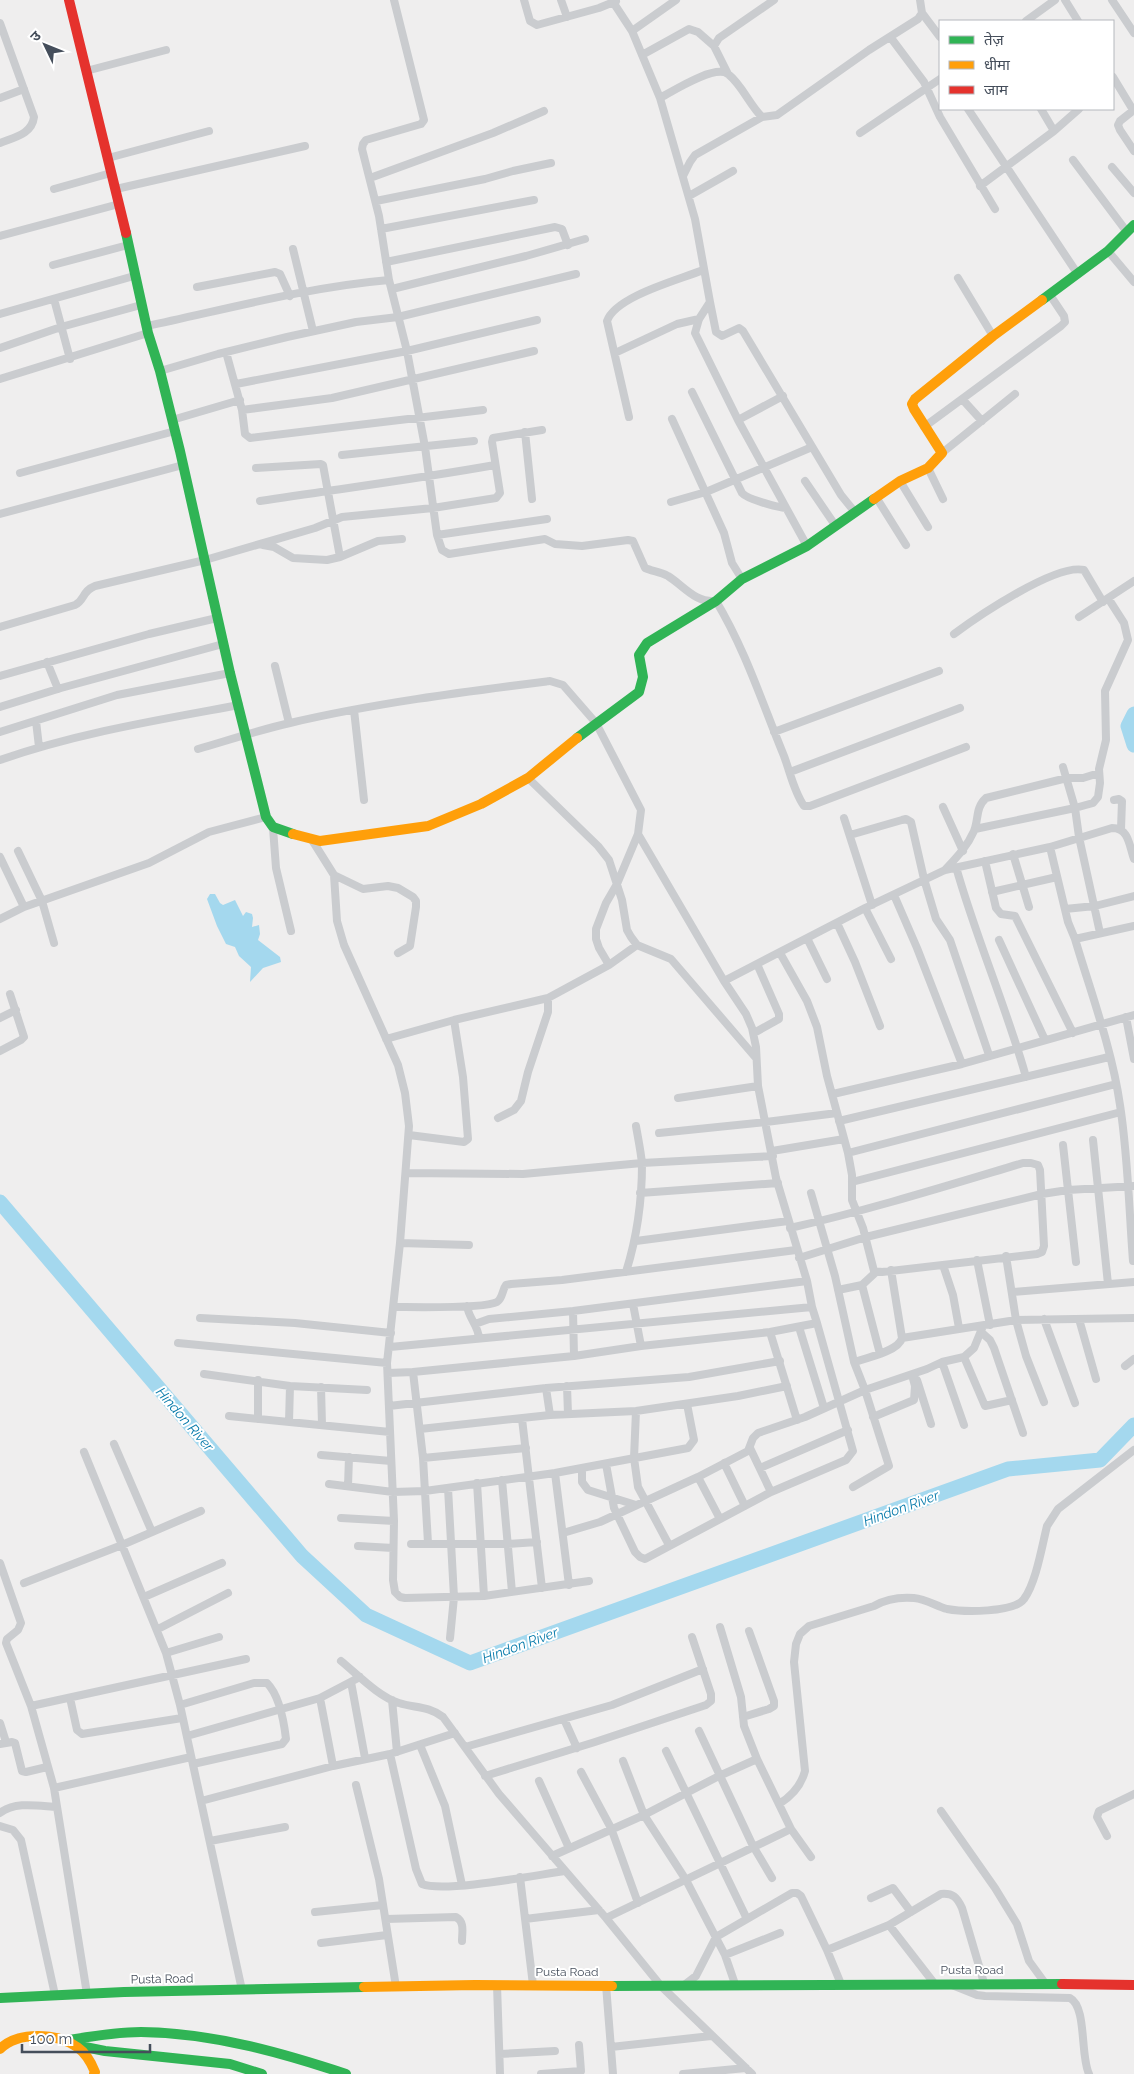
<svg xmlns="http://www.w3.org/2000/svg" width="1134" height="2074" font-family="Raleway,'Noto Sans Devanagari',sans-serif">
  <style>
    .water { fill: #a4d8ee }
    .lines { fill: none; stroke-linecap: round; stroke-linejoin: round }
    .river { stroke: #a4d8ee; stroke-width: 15 }
    .street { stroke: #cacccf; stroke-width: 8 }
    .fast { stroke: #30b455; stroke-width: 10 }
    .slow { stroke: #ff9f0a; stroke-width: 10 }
    .jam { stroke: #e5322d; stroke-width: 10 }
    .labels { text-anchor: middle; dominant-baseline: central; stroke-width: 4; stroke-linejoin: round; paint-order: stroke }
    .street-label { font-size: 12px; fill: #454e5b; stroke: #fff }
    .water-label { font-size: 14px; font-style: italic; fill: #087bab; stroke: #fff }
  </style>
  <rect width="100%" height="100%" fill="#efeeee"/>
  <path class="water" d="M210 894H215L220 903 223 905 235 900 243 916 246 912 252 914 253 918 252 927 259 925 260 934 258 940 280 957 281 962 263 968 250 982 251 967 239 956 235 947 226 944 217 926 207 899Z"/>
  <g class="lines">
    <path class="river" d="M1134 714 1128 726 1134 745
      M0 1202 302 1556 366 1615 470 1663 1008 1469 1100 1460 1134 1425"/>
    <path class="street" d="M394 0 424 120 421 124 366 140 363 144 362 149 379 216 389 280 407 351 425 447 437 535 442 550 449 554 545 539 555 544 582 546 628 540 633 541 645 568C652 571 660 572 668 576 684 586 695 603 716 601 745 649 763 705 784 756 790 772 794 792 804 806H810L966 747
      M524 0 530 21 537 25 599 8 616 1
      M561 0 567 17
      M1065 0 1078 21
      M1112 0 1134 33
      M613 2 632 31 660 98 695 219 710 302 699 319 695 333 738 420 807 546
      M922 13 940 37
      M1026 21 1055 0
      M0 23 34 117C32 134 15 137 0 143
      M632 31 676 0
      M891 38 924 82 940 117 995 209
      M642 55 689 29 698 32 714 46
      M86 71 166 50
      M728 74 714 46 719 38 774 0
      M1113 77 1133 110
      M0 98 24 89
      M660 98C673 91 715 64 728 74 742 85 749 104 762 117L777 115 869 50 918 19 922 13 920 0
      M968 109 1077 273
      M1041 109 1054 131
      M1134 110 1120 121 1118 125 1120 130 1134 151
      M860 133 940 79
      M108 158 209 131
      M1073 160 1127 232
      M1112 167 1134 193
      M683 176 690 162 695 155 762 117
      M370 178 493 133 544 111
      M980 186 1054 131 1079 109
      M54 189 111 173
      M116 189 305 146
      M689 196 733 171
      M376 201 485 179 513 171 551 163
      M381 229 534 200
      M0 236 119 204
      M293 249 313 331
      M1108 251 1134 282
      M386 262 555 227 562 229 568 245
      M53 265 128 245
      M958 278 993 336
      M197 287 275 272 280 274 290 296
      M392 289 526 256 585 239
      M54 299 70 359
      M710 302 716 332 722 336 739 328 743 331 841 495 854 511
      M0 314 134 276
      M147 326C227 309 308 287 389 280
      M0 348 61 327 141 305
      M226 352 242 410 245 434 250 438 483 410
      M615 353 677 324 699 319
      M160 371 218 354 287 337 356 322 398 317 576 274
      M0 379 148 333
      M236 384 407 351 537 320
      M692 392 742 493C747 499 776 507 786 508
      M963 400 982 421
      M242 410 332 398 534 351
      M629 417 607 321C616 296 679 280 703 270
      M672 419 724 533 732 563 742 579
      M172 420 240 400
      M738 420 783 396
      M924 427 1061 326 1065 322 1064 316 1050 295
      M525 432 532 499
      M942 453 1015 394
      M342 455 474 441
      M256 468 321 464 323 465 340 557
      M928 468 943 499
      M20 473 175 431
      M805 481 835 525
      M900 481 928 527
      M876 497 906 545
      M260 501C338 489 417 479 495 465
      M671 502 706 492 812 447
      M0 514 183 465
      M437 535 547 519
      M263 545 274 547 293 558 327 560 340 557 378 541 402 539
      M1079 617 1134 581
      M0 627 75 605C85 600 82 591 95 586L205 560 315 528 342 517 433 508 496 498 500 493 492 442 493 438 542 430
      M954 634C977 617 1056 563 1084 570L1103 602
      M47 662 58 689
      M275 666 289 723
      M0 676 149 634 217 618
      M0 707 61 688 223 644
      M354 710 364 800
      M36 721 39 747
      M0 732 117 695 230 673
      M774 732 939 671
      M198 749C229 740 259 730 290 723 375 703 463 692 550 681L563 685 596 723 641 810 638 834 617 884 606 903 596 929V939L599 948 609 965
      M0 760C77 733 158 720 239 705
      M1063 767 1075 808 1079 837 1100 933
      M790 772 960 708
      M528 778 598 846 609 860 622 900 627 930 631 937 637 945 671 959 756 1058
      M1114 800 1119 799 1122 801 1121 829
      M943 807 963 851
      M844 818 872 905
      M273 828 276 868 291 931
      M975 829 1075 808 1093 803 1098 797 1100 783 1099 769 1106 740 1105 691 1128 640 1124 623 1108 598
      M638 834 724 981 746 1014 752 1028 756 1047 758 1086 776 1178 807 1281 812 1307
      M850 835 902 820 906 819 911 822 924 879 936 919 950 940 989 1055
      M312 840 334 875 337 921 344 945 398 1065 405 1093 409 1126 400 1243 387 1363 394 1521 393 1580 395 1592 400 1597 405 1598 484 1596 589 1581
      M1050 847 1068 922 1075 939C1091 993 1112 1049 1120 1105 1128 1156 1129 1209 1133 1261
      M18 851 42 901 54 943
      M1013 854 1029 907
      M0 857 24 907
      M985 861 996 908 1001 914 1015 916 1073 1033
      M956 867C976 938 1006 1006 1026 1077
      M945 870C956 858 967 847 974 831 979 819 975 808 986 798L1067 778H1083L1099 773
      M334 875 363 889 388 886 398 888 413 897 416 901V907L410 946 398 953
      M992 892 1057 877
      M894 895 917 948 962 1064
      M865 908 891 959
      M1065 909 1095 906 1134 896
      M0 919 24 907 149 863 209 832 266 817
      M837 923 855 962 880 1026
      M807 938 827 979
      M1075 939 1134 926
      M999 940 1045 1040
      M780 953 807 1001 817 1027 827 1076 848 1153 852 1175V1200L863 1228 874 1271 882 1272 1037 1254 1042 1252 1044 1246 1040 1170 1038 1165 1031 1163H1023C946 1186 869 1210 790 1228
      M724 981 865 908 945 870 1050 847 1112 828C1129 828 1129 845 1134 859
      M1126 1017 1134 1059
      M0 1018 16 1010
      M754 1033 779 1019V1014L757 964
      M386 1039 454 1020 548 998 609 965 637 945
      M0 1051 21 1040 24 1037 10 994
      M833 1094 962 1064 1134 1015
      M678 1098 758 1086
      M498 1118 514 1110 521 1101 528 1072 548 1012V998
      M839 1121 1109 1057
      M659 1133 766 1122 837 1113
      M409 1135 464 1142 468 1139 463 1077 454 1020
      M1093 1140 1108 1284
      M1063 1145 1076 1262
      M772 1151 844 1139
      M848 1153 1116 1084
      M406 1173 523 1174 642 1163 773 1156
      M852 1182 1121 1112
      M640 1193 778 1183
      M811 1193 835 1276 854 1362
      M636 1241 788 1221
      M400 1243 469 1245
      M1006 1256 1016 1320 1026 1356 1044 1402
      M799 1258 866 1237 1042 1194 1068 1190 1134 1186
      M977 1260 990 1325
      M943 1265 953 1295 959 1328
      M891 1270 902 1338C899 1351 867 1358 854 1362L865 1390 927 1369 942 1362 964 1357 974 1348 983 1326
      M626 1272C637 1237 642 1201 642 1164 641 1152 638 1138 636 1126
      M862 1285 880 1354
      M838 1290 862 1285 876 1272
      M1012 1292 1134 1282
      M633 1304 641 1346
      M467 1306C469 1319 478 1325 479 1338
      M394 1307C413 1307 484 1309 497 1302 503 1298 502 1290 506 1285L511 1284 562 1280 796 1250
      M573 1311 574 1356
      M200 1318 295 1323 391 1333
      M1044 1319 1075 1403
      M1079 1319 1096 1379
      M475 1324 489 1319 573 1311 807 1281
      M799 1327 824 1408
      M770 1332 797 1420
      M981 1332 990 1340 994 1348 1023 1433
      M902 1338 1016 1320 1134 1318
      M178 1343 387 1363
      M390 1347 812 1307 817 1323
      M964 1357 985 1406 1012 1400
      M942 1362 964 1425
      M1125 1366 1134 1359
      M388 1373 413 1372
      M204 1374 290 1386 367 1390
      M258 1380V1419
      M917 1380 931 1424
      M567 1386 568 1414
      M321 1387 322 1425
      M546 1388 550 1415
      M389 1406 546 1388 689 1377 780 1361
      M636 1411 634 1458 638 1487 669 1545
      M229 1416 390 1432
      M873 1417 914 1400 915 1386 912 1375
      M522 1419 542 1588
      M289 1422 290 1386
      M420 1429 550 1415 636 1411 738 1396 787 1386
      M114 1444 152 1532
      M750 1448 771 1492
      M84 1452 166 1653 180 1705 242 1990
      M321 1455 391 1461
      M423 1458 526 1448
      M724 1463 745 1506
      M582 1468V1482L588 1490 636 1505
      M760 1468 848 1430
      M555 1473 569 1585
      M698 1477 720 1519
      M502 1480 512 1592
      M477 1483 484 1596
      M329 1484 393 1492 425 1491 555 1473 688 1448 694 1440 687 1404
      M348 1486 349 1457
      M448 1488 454 1597 450 1638
      M341 1518 394 1521
      M563 1533 600 1522 698 1477 748 1451 753 1438 758 1433 805 1417 865 1390 889 1466 853 1487
      M428 1543 423 1458 413 1372 574 1356 641 1346 770 1332 817 1323 853 1451 846 1460 771 1492 645 1559 640 1557 635 1552 614 1508 606 1464
      M411 1544H507L537 1542
      M358 1546 393 1548
      M0 1563 21 1623 18 1630 7 1639 6 1643 31 1706 54 1788 87 1994
      M24 1583 122 1545 201 1511
      M144 1597 222 1563
      M720 1627 741 1697 744 1726 757 1759 791 1829 811 1857
      M158 1629 228 1593
      M166 1653 219 1637
      M341 1661C357 1674 379 1697 399 1703 415 1708 429 1706 443 1717L499 1794 606 1918 661 1986 752 2074
      M351 1682 365 1758
      M70 1698 77 1730 82 1734 182 1718
      M320 1698 333 1766
      M392 1700 397 1752
      M180 1705 254 1683H267C279 1695 284 1722 286 1739L282 1744 193 1764
      M31 1706 246 1659
      M743 1717 769 1709 774 1706V1701L749 1631
      M564 1719 577 1748
      M0 1723 6 1742
      M699 1731 753 1846 772 1878
      M187 1736 320 1698 360 1677
      M0 1744 12 1742 15 1743 22 1771 26 1772 47 1767
      M420 1745 445 1806 462 1885
      M465 1747 612 1705 703 1669
      M666 1751 747 1919
      M390 1754 416 1869 422 1884C444 1893 536 1875 565 1871
      M623 1761 644 1815 686 1880 725 1955 735 1984
      M581 1772 611 1828 638 1903
      M485 1776 595 1742 706 1705 711 1701V1694L692 1637
      M539 1781 569 1848
      M356 1785 379 1879 396 1987
      M54 1788 191 1757
      M201 1801 333 1766 390 1754 455 1733
      M779 1804C792 1796 801 1786 805 1771L794 1662 796 1644 800 1634 809 1626 874 1606C886 1599 901 1597 914 1598 926 1599 936 1606 947 1609 963 1612 1014 1613 1024 1599 1036 1583 1042 1546 1047 1526L1058 1509 1134 1450
      M941 1811 995 1888 1017 1924 1029 1961 1045 1983
      M0 1813C15 1801 39 1806 57 1807
      M0 1826 13 1830 21 1840 55 1995
      M1107 1836 1097 1817 1099 1811 1134 1794
      M210 1841 285 1827
      M552 1856 644 1815 719 1776 757 1759
      M520 1877 533 1985
      M871 1898 893 1888 911 1912
      M315 1912 383 1905
      M606 1918 791 1829
      M386 1919 456 1917C465 1922 462 1932 462 1941
      M525 1919 599 1910
      M889 1925 934 1983
      M321 1943 387 1935
      M827 1950 889 1925 941 1894C953 1893 957 1897 962 1908L984 1983
      M725 1955 780 1933
      M497 1985 500 2074
      M606 1985 613 2074
      M952 1985 977 1995 985 1996 1070 1998C1087 2007 1080 2055 1089 2074
      M683 1986 696 1976 716 1937 792 1893H797L801 1896 827 1950 841 1984
      M611 2047 711 2036
      M500 2054 555 2051
      M541 2074 581 2071 579 2045
      M683 2074 746 2068"/>
    <path class="fast" d="M126 233 148 333 160 371 180 451 230 673 266 817 273 827 293 834
      M1042 300 1108 251 1134 225
      M577 738 639 692 643 677 639 655 647 643 716 601 742 579 807 546 874 499
      M612 1986 1062 1984
      M0 1998 124 1992 364 1987
      M69 2040C93 2036 117 2032 141 2032 212 2033 279 2052 346 2074
      M75 2045 105 2051 230 2064 262 2074"/>
    <path class="slow" d="M874 499 900 481 928 468 942 453 914 409 912 404 915 399 993 336 1042 300
      M293 834 320 841 428 826 481 804 528 778 577 738
      M364 1987 475 1985 612 1986
      M0 2049C18 2031 57 2033 77 2047 86 2053 91 2062 95 2072L94 2074"/>
    <path class="jam" d="M69 0 126 233
      M1062 1984 1134 1985"/>
  </g>
  <g class="labels">
    <g class="street-label">
      <text x="972" y="1970">Pusta Road</text>
      <text x="567" y="1972">Pusta Road</text>
      <text transform="translate(162 1979) rotate(-1)">Pusta Road</text>
    </g>
    <g class="water-label">
      <text transform="translate(185 1419) rotate(49)">Hindon River</text>
      <text transform="translate(901 1508) rotate(-20)">Hindon River</text>
      <text transform="translate(520 1645) rotate(-20)">Hindon River</text>
    </g>
  </g>
  <rect x="939" y="20" width="175" height="90" fill="#ffffff" stroke="#b5b8bd"/>
  <rect x="949" y="36" width="25" height="8" fill="#30b455" stroke="#b5b8bd"/>
  <text x="984" y="45" font-size="15" fill="#454e5b">तेज़</text>
  <rect x="949" y="61" width="25" height="8" fill="#ff9f0a" stroke="#b5b8bd"/>
  <text x="984" y="70" font-size="15" fill="#454e5b">धीमा</text>
  <rect x="949" y="86" width="25" height="8" fill="#e5322d" stroke="#b5b8bd"/>
  <text x="984" y="95" font-size="15" fill="#454e5b">जाम</text>
  <g transform="translate(45 45) rotate(313)" stroke="#ffffff" stroke-width="4" paint-order="stroke">
  <path d="M0-4L9 19L0 12L-9 19Z" fill="#454e5b"/>
  <text y="-8" font-size="14" font-weight="bold" text-anchor="middle" fill="#454e5b">उ</text>
  </g>
  <path d="M22 2044v8h128v-8" fill="none" stroke="#454e5b" stroke-width="2.5"/>
  <text x="30" y="2044" font-size="15" fill="#454e5b" stroke="#ffffff" stroke-width="4" paint-order="stroke">100 m</text>
</svg>
